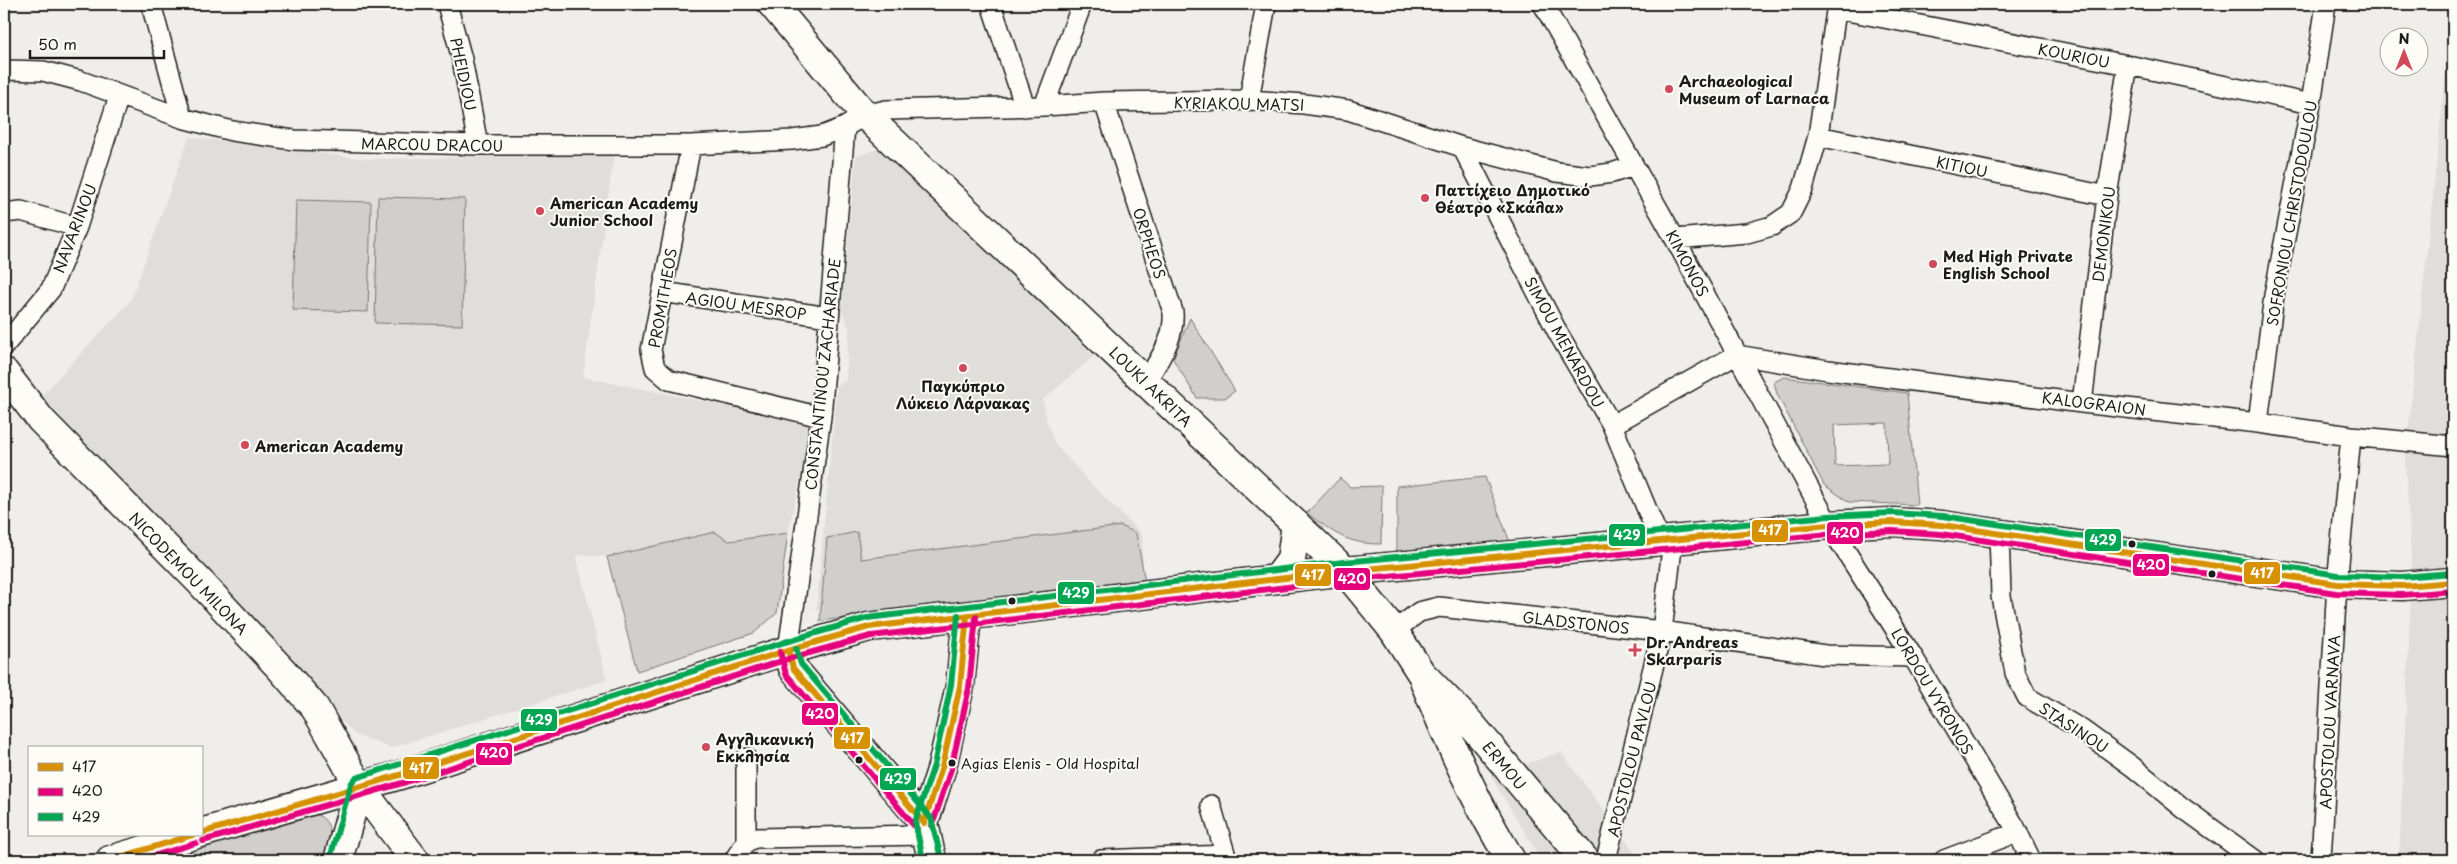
<svg xmlns="http://www.w3.org/2000/svg" width="2457" height="864" font-family="'Playpen Sans',sans-serif">
  <style>
    .built { fill: #e0deda }
    .green { fill: #d0cfcc; stroke: #767674; fill-rule: evenodd }
    .lines { fill: none; stroke-linecap: round; stroke-linejoin: round }
    .street-casing { stroke: #1c1c1c; stroke-width: 22 }
    .secondary-casing { stroke: #1c1c1c; stroke-width: 31 }
    .primary-casing { stroke: #1c1c1c; stroke-width: 31 }
    .street { stroke: #fdfcf7; stroke-width: 19 }
    .secondary { stroke: #fdfcf7; stroke-width: 28 }
    .primary { stroke: #fdfcf7; stroke-width: 28 }
    .bus-1-casing { stroke: #fdfcf7; stroke-width: 10 }
    .bus-2-casing { stroke: #fdfcf7; stroke-width: 10 }
    .bus-3-casing { stroke: #fdfcf7; stroke-width: 10 }
    .bus-1 { stroke: #d69104; stroke-width: 6 }
    .bus-2 { stroke: #e5007d; stroke-width: 6 }
    .bus-3 { stroke: #00a651; stroke-width: 6 }
    .poi-dot { fill: #d1495b; stroke: #fdfcf7; stroke-width: 2 }
    .bus-dot { fill: #1c1c1c; stroke: #fdfcf7; stroke-width: 2 }
    .labels { text-anchor: middle; dominant-baseline: central; stroke-width: 4; stroke-linejoin: round; paint-order: stroke }
    .bus-label { font-size: 14px; fill: #1c1c1c; stroke: #fdfcf7; text-anchor: start }
    .street-label { font-size: 15px; fill: #1c1c1c; stroke: #fdfcf7 }
    .poi-label { font-size: 15px; font-weight: bold; fill: #1c1c1c; stroke: #fdfcf7; text-anchor: start }
    .line-badge { stroke: #fdfcf7; stroke-width: 2 }
    .badge-label { font-size: 14px; text-anchor: middle; font-weight: bold; fill: #fff }
  </style>
  <rect width="100%" height="100%" fill="#f0eeea"/>
  <filter id="ink" filterUnits="userSpaceOnUse"><feTurbulence type="fractalNoise" baseFrequency=".02" numOctaves="2"/><feDisplacementMap in="SourceGraphic" scale="10" xChannelSelector="R" yChannelSelector="G"/><feConvolveMatrix kernelMatrix="1 2 1 2 8 2 1 2 1" color-interpolation-filters="sRGB"/></filter>
  <g filter="url(#ink)">
    <path class="built" d="M2453 4V566L2412 570 2405 461Z
      M189 137 367 159 614 155 583 377 812 423 788 533 729 541 715 532 607 557 576 555 607 680 391 748 354 734 41 396 131 300Z
      M881 148 1094 356 1043 400 1047 421 1055 444 1092 485 1142 534 1143 566 816 611 837 386 846 380 849 328 841 308 856 156Z
      M2411 593 2453 598V860H2399Z
      M1561 752 1640 860H1541L1491 776Z"/>
    <path class="green" d="M378 197 465 199 462 325 375 323Z
      M296 200 371 202 368 312 293 310Z
      M1190 318 1235 391 1225 398H1197L1173 359Z
      M1784 377 1907 393 1917 505 1849 502 1824 485 1777 394 1774 382ZM1887 423 1888 464 1835 466 1834 425Z
      M1485 477 1510 542 1397 552V486Z
      M1340 478 1350 487 1382 486 1381 544C1346 544 1334 533 1307 513Z
      M1121 526 1136 533 1145 581 820 621 827 538 857 532 861 559Z
      M715 532 729 541 788 533 777 613 754 633 637 671 607 557Z
      M311 813C337 819 330 841 324 860H162Z"/>
    <g class="lines">
      <g class="street-casing">
        <path id="street" d="M151 4 182 118
          M447 4 462 59 478 145
          M991 4 1025 107
          M1543 4 1675 239 1829 525 1913 657 2015 827 2031 860
          M1837 9 2128 65 2311 104
          M4 70 43 71 81 81 182 118 232 131 294 140 478 145H691L792 140 822 136 845 127 865 115 886 110 1044 106 1104 102 1249 100 1304 104 1348 110 1462 147 1557 172 1590 176 1612 173 1633 166
          M1249 100 1266 4
          M1104 102 1173 312C1175 339 1159 359 1146 382
          M1044 106 1082 4
          M1818 136 2107 196
          M691 145 651 350 655 368 669 380 821 417
          M1462 147 1558 333 1612 425 1660 541
          M4 213 21 211 77 227
          M1675 239 1747 233 1772 226 1791 213 1803 189 1818 136 1837 4
          M662 292 829 317
          M4 346 51 289 77 227 119 96
          M2082 403 2107 196 2128 65
          M2258 423 2274 295 2311 104 2326 4
          M1612 425 1736 355 1828 370 2082 403 2258 423 2351 436 2453 446
          M1999 532 2001 596 2015 673 2027 697 2082 730 2133 767 2183 808 2255 860
          M1394 631 1419 612 1439 607 1662 631 1825 655 1913 657
          M788 650 821 417 845 127
          M1211 805 1227 860
          M746 842V758
          M734 860 746 842 755 838 926 835
          M1101 860 1225 855
          M1606 860 1662 631 1673 540
          M1944 860 2018 832
          M2321 860 2337 584 2351 436"/>
      </g>
      <g class="secondary-casing">
        <path id="secondary" d="M772 4 865 115 1345 571 1394 631 1421 673 1470 723 1585 860
          M4 372 41 420 200 582 282 670 315 708 359 786 415 860
          M788 650 793 668 924 823
          M1425 683C1450 744 1476 804 1511 860
          M338 860 359 786
          M932 860 924 823 942 767 960 686 967 616"/>
      </g>
      <g class="primary-casing">
        <path id="primary" d="M1277 579 1291 560 1296 524
          M201 833 403 774 788 650 869 627 1345 571 1829 525 1892 522 1942 525 2337 584 2402 586 2453 582
          M110 860 194 835"/>
      </g>
      <use href="#street" class="street"/>
      <use href="#secondary" class="secondary"/>
      <use href="#primary" class="primary"/>
      <g class="bus-1-casing">
        <path id="bus-1" d="M788 650 793 668 924 823
          M924 823 942 767 960 686 967 616
          M201 833 403 774 788 650 869 627 1345 571 1829 525 1892 522 1942 525 2337 584 2402 586 2453 582
          M110 860 193 835"/>
      </g>
      <g class="bus-2-casing">
        <path id="bus-2" d="M780 652 786 674 917 829
          M932 826 951 769 969 688 976 617
          M203 841 406 782 791 658 871 636 1346 580 1830 534 1892 531 1941 534 2336 593 2402 595 2453 591
          M140 860 196 843"/>
      </g>
      <g class="bus-3-casing">
        <path id="bus-3" d="M796 648 801 664 931 818 941 858
          M330 858 351 784 356 778 785 642 867 618 1344 562 1828 516 1892 513 1943 516 2338 575 2402 577 2452 573
          M923 859 915 822 934 765 951 685 958 615"/>
      </g>
      <use href="#bus-1" class="bus-1"/>
      <use href="#bus-2" class="bus-2"/>
      <use href="#bus-3" class="bus-3"/>
    </g>
  </g>
  <g class="poi-dot">
    <circle cx="1669" cy="89" r="5"/>
    <circle cx="1425" cy="198" r="5"/>
    <circle cx="540" cy="211" r="5"/>
    <circle cx="1933" cy="264" r="5"/>
    <circle cx="963" cy="368" r="5"/>
    <circle cx="245" cy="445" r="5"/>
    <path d="M1632.5 642.5h5v5h5v5h-5v5h-5v-5h-5v-5h5z"/>
    <circle cx="706" cy="747" r="5"/>
  </g>
  <g class="bus-dot">
    <circle cx="2132" cy="544" r="4.5"/>
    <circle cx="2212" cy="574" r="4.5"/>
    <circle cx="1012" cy="601" r="4.5"/>
    <circle cx="859" cy="760" r="4.5"/>
    <circle cx="952" cy="763" r="4.5"/>
  </g>
  <g class="labels">
    <g class="bus-label">
      <text x="961" y="763">Agias Elenis - Old Hospital</text>
    </g>
    <g class="street-label">
      <text transform="translate(2074 55) rotate(11)">KOURIOU</text>
      <text transform="translate(464 74) rotate(78)">PHEIDIOU</text>
      <text transform="translate(1239 103) rotate(1)">KYRIAKOU MATSI</text>
      <text transform="translate(432 144) rotate(1)">MARCOU DRACOU</text>
      <text transform="translate(1962 166) rotate(12)">KITIOU</text>
      <text transform="translate(2291 213) rotate(-80)">SOFRONIOU CHRISTODOULOU</text>
      <text transform="translate(74 228) rotate(-69)">NAVARINOU</text>
      <text transform="translate(2103 234) rotate(-83)">DEMONIKOU</text>
      <text transform="translate(1150 243) rotate(72)">ORPHEOS</text>
      <text transform="translate(1688 263) rotate(62)">KIMONOS</text>
      <text transform="translate(662 298) rotate(-80)">PROMITHEOS</text>
      <text transform="translate(746 305) rotate(8)">AGIOU MESROP</text>
      <text transform="translate(1565 342) rotate(61)">SIMOU MENARDOU</text>
      <text transform="translate(822 374) rotate(-84)">CONSTANTINOU ZACHARIADE</text>
      <text transform="translate(1151 386) rotate(44)">LOUKI AKRITA</text>
      <text transform="translate(2094 403) rotate(7)">KALOGRAION</text>
      <text transform="translate(189 573) rotate(46)">NICODEMOU MILONA</text>
      <text transform="translate(1576 622) rotate(6)">GLADSTONOS</text>
      <text transform="translate(1933 691) rotate(59)">LORDOU VYRONOS</text>
      <text transform="translate(2329 722) rotate(-87)">APOSTOLOU VARNAVA</text>
      <text transform="translate(2074 727) rotate(33)">STASINOU</text>
      <text transform="translate(1631 759) rotate(-76)">APOSTOLOU PAVLOU</text>
      <text transform="translate(1505 765) rotate(50)">ERMOU</text>
    </g>
    <g class="poi-label">
      <text x="1679" y="80">Archaeological<tspan x="1679" dy="17">Museum of Larnaca</tspan></text>
      <text x="1435" y="189">Παττίχειο Δημοτικό<tspan x="1435" dy="17">Θέατρο «Σκάλα»</tspan></text>
      <text x="550" y="202">American Academy<tspan x="550" dy="17">Junior School</tspan></text>
      <text x="1943" y="255">Med High Private<tspan x="1943" dy="17">English School</tspan></text>
      <text x="963" y="385" text-anchor="middle">Παγκύπριο<tspan x="963" dy="17">Λύκειο Λάρνακας</tspan></text>
      <text x="255" y="445">American Academy</text>
      <text x="1646" y="641">Dr. Andreas<tspan x="1646" dy="17">Skarparis</tspan></text>
      <text x="716" y="738">Αγγλικανική<tspan x="716" dy="17">Εκκλησία</tspan></text>
    </g>
  </g>
  <g class="line-badge">
    <rect x="1751" y="519" width="38" height="24" rx="5" fill="#d69104"/>
    <rect x="1826" y="521" width="38" height="24" rx="5" fill="#e5007d"/>
    <rect x="1608" y="523" width="38" height="24" rx="5" fill="#00a651"/>
    <rect x="2084" y="528" width="38" height="24" rx="5" fill="#00a651"/>
    <rect x="2132" y="553" width="38" height="24" rx="5" fill="#e5007d"/>
    <rect x="2243" y="561" width="38" height="24" rx="5" fill="#d69104"/>
    <rect x="1294" y="563" width="38" height="24" rx="5" fill="#d69104"/>
    <rect x="1333" y="567" width="38" height="24" rx="5" fill="#e5007d"/>
    <rect x="1057" y="581" width="38" height="24" rx="5" fill="#00a651"/>
    <rect x="801" y="702" width="38" height="24" rx="5" fill="#e5007d"/>
    <rect x="520" y="708" width="38" height="24" rx="5" fill="#00a651"/>
    <rect x="833" y="726" width="38" height="24" rx="5" fill="#d69104"/>
    <rect x="475" y="742" width="38" height="24" rx="5" fill="#e5007d"/>
    <rect x="402" y="756" width="38" height="24" rx="5" fill="#d69104"/>
    <rect x="879" y="767" width="38" height="24" rx="5" fill="#00a651"/>
  </g>
  <g class="badge-label">
    <text x="1770" y="535">417</text>
    <text x="1845" y="538">420</text>
    <text x="1627" y="540">429</text>
    <text x="2103" y="545">429</text>
    <text x="2151" y="570">420</text>
    <text x="2262" y="578">417</text>
    <text x="1313" y="580">417</text>
    <text x="1352" y="584">420</text>
    <text x="1076" y="598">429</text>
    <text x="820" y="719">420</text>
    <text x="539" y="725">429</text>
    <text x="852" y="743">417</text>
    <text x="494" y="758">420</text>
    <text x="421" y="773">417</text>
    <text x="898" y="784">429</text>
  </g>
  <rect width="2457" height="864" fill="none" stroke="#fdfcf7" stroke-width="20"/>
  <rect x="10" y="10" width="2437" height="844" fill="none" stroke="#1c1c1c" stroke-width="2" filter="url(#ink)"/>
  <rect x="28" y="746" width="175" height="90" fill="#fdfcf7" stroke="#a3a29f"/>
  <rect x="38" y="763" width="25" height="8" fill="#d69104" stroke="#a3a29f"/>
  <text x="72" y="772" font-size="15" fill="#1c1c1c">417</text>
  <rect x="38" y="788" width="25" height="8" fill="#e5007d" stroke="#a3a29f"/>
  <text x="72" y="796" font-size="15" fill="#1c1c1c">420</text>
  <rect x="38" y="813" width="25" height="8" fill="#00a651" stroke="#a3a29f"/>
  <text x="72" y="822" font-size="15" fill="#1c1c1c">429</text>
  <g transform="translate(2404 52)"><circle r="24" fill="#fdfcf7" stroke="#a3a29f"/>
  <path d="M0-4L9 19L0 12L-9 19Z" fill="#d1495b"/>
  <text y="-8" font-size="14" font-weight="bold" text-anchor="middle" fill="#1c1c1c">N</text>
  </g>
  <path d="M30 50v8h134v-8" fill="none" stroke="#1c1c1c" stroke-width="2.5"/>
  <text x="38" y="50" font-size="15" fill="#1c1c1c" stroke="#fdfcf7" stroke-width="4" paint-order="stroke">50 m</text>
</svg>
